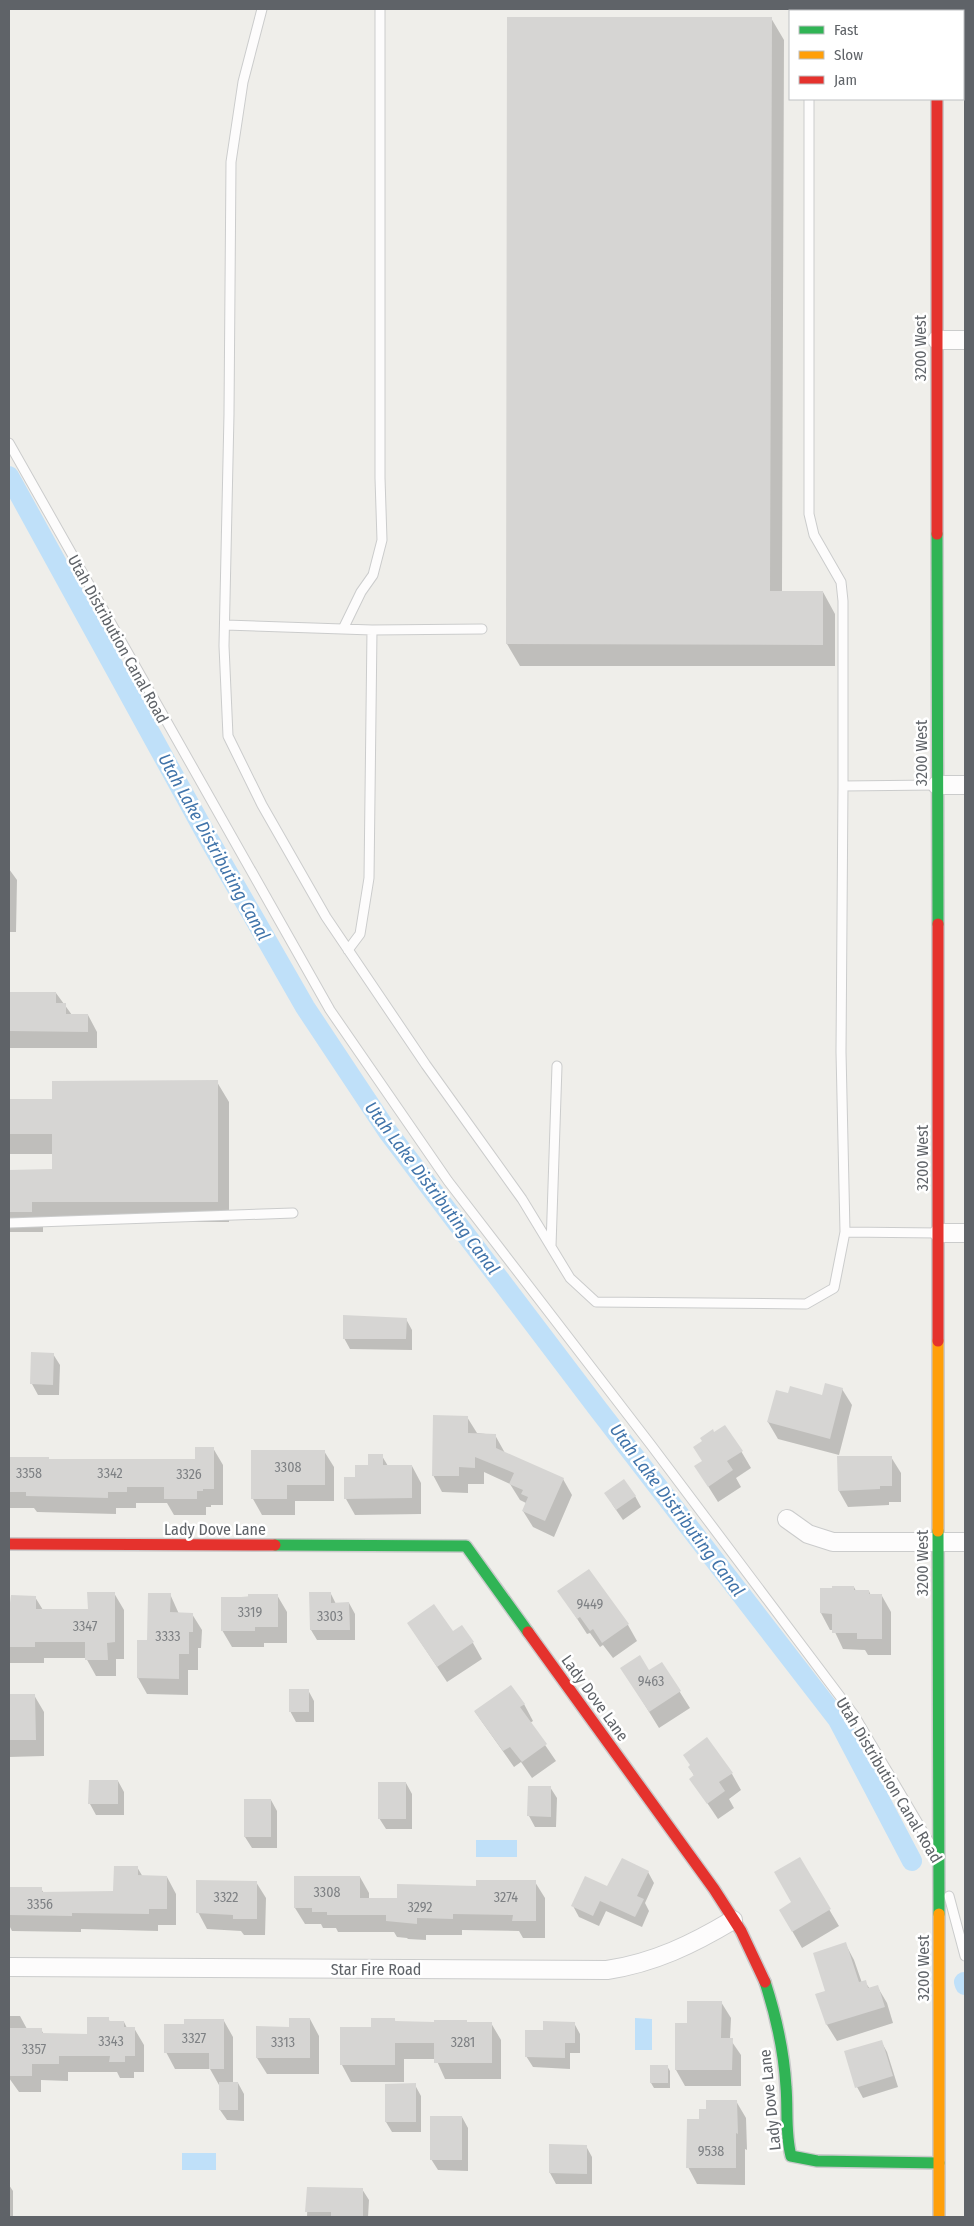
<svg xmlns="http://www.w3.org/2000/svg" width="974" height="2226" font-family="'Fira Sans Condensed',sans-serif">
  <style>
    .water { fill: #bfe0f9 }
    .shadow { fill: #0003 }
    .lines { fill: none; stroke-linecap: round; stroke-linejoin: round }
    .canal { stroke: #bfe0f9; stroke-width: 20 }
    .building { fill: #d6d5d3 }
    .lane-casing { stroke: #cbcccc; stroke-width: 11 }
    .street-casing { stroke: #cbcccc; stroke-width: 20 }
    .fast-casing { stroke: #cacacb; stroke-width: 14 }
    .slow-casing { stroke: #cacacb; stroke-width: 14 }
    .jam-casing { stroke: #cacacb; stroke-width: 14 }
    .lane { stroke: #fdfcfc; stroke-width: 9 }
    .street { stroke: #fdfcfc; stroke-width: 18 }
    .fast { stroke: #30b455; stroke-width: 11 }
    .slow { stroke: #ff9f0a; stroke-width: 11 }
    .jam { stroke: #e5322d; stroke-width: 11 }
    .labels { text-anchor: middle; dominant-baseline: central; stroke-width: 5; stroke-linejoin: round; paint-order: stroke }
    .number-label { font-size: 14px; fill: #7e8184 }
    .street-label { font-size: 16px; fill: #5f6368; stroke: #fff }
    .water-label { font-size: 18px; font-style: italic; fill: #4174aa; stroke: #fff }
  </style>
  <rect width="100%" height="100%" fill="#efeeea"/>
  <path class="water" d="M476 1840H517V1857H476Z
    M635 2018 652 2019V2050H635Z
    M182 2153H216V2170H182Z"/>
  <path class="shadow" d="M771 18 784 40 782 592H823L835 614V666H520L507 644Z
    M9 869 17 880 16 932H9Z
    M9 993H56L72 1015H88L97 1032V1048H9Z
    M217 1082 229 1102V1222H43V1232H9V1171H53V1154H9V1101H53Z
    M406 1319 412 1330V1350L350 1349 344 1338Z
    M53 1354 60 1365 59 1395H38L32 1384Z
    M842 1389 852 1405 839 1455 778 1439 768 1422 789 1395 823 1396Z
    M467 1417 477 1433 495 1435 505 1453 563 1479 572 1495 554 1537 533 1527 523 1511 526 1503 520 1500 510 1484 484 1472V1484H468V1493L442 1492 433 1475Z
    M213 1448 223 1465V1505H211V1507H206V1515H174L167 1503H136V1508H116V1514L37 1512 34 1508H9V1457L48 1458 49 1460 196 1461Z
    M324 1451 334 1467V1501H295V1515H262L253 1499Z
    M741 1451 751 1468 736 1478 741 1487 718 1502 696 1467Z
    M382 1456 388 1466H412L421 1483V1514L355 1515 346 1499 356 1479Z
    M891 1457 901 1473V1502H889V1505L848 1507 839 1491Z
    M635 1496 641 1507 623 1520 612 1504Z
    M854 1587 856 1591H869L871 1596H882L891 1612V1655H868L865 1650 843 1649 834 1630H830L821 1613Z
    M559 1591 628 1625 637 1641 613 1658 603 1645 600 1647 590 1633 587 1634Z
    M114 1593 124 1610V1659H116V1676H96L86 1658H44V1663H9V1604L35 1597 43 1610H89Z
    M170 1594 179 1614H192L202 1630 201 1648H198V1670H188V1695L147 1694 138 1678 149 1642Z
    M331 1594 336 1604 349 1603 355 1614V1640H317L311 1630Z
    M277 1595 287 1612V1643H264V1647H232L222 1630V1598Z
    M408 1623 453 1633 473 1643 482 1659 447 1682Z
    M662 1664 690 1708 659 1728 622 1668 649 1672Z
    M308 1690 314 1701V1722H296L290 1711Z
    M9 1695H34L44 1712V1756L9 1757Z
    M524 1704 533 1721 530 1723 556 1761 532 1778 521 1762 514 1767 475 1712Z
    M689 1767 732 1774 741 1790 729 1799 734 1808 718 1819 691 1779 695 1777Z
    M118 1781 124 1792V1815H96L90 1804Z
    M406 1783 412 1794V1829H386L379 1818Z
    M529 1787H550L557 1798 556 1827H535L529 1816Z
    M271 1800 277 1811V1848H252L245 1837Z
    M799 1859 839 1926 802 1948 780 1910 793 1903Z
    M137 1867 143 1877H167L176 1894V1925H158V1931L81 1929V1932L12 1931 9 1925V1887L41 1889 44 1893 115 1892Z
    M648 1872 654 1883 645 1903 649 1911 642 1927 606 1911 599 1926 579 1917 573 1906 608 1888Z
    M360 1877 369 1893V1899H398L477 1887 535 1882 545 1898V1938H523L519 1931 462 1930V1935H426V1940L408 1939 407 1938 397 1937 394 1932H338L336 1928H323L321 1924H305L295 1908Z
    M256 1882 266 1898 265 1935H244L241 1931 207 1929 198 1912Z
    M845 1943 854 1960 862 1983 865 1982 870 1989 877 1986 887 2003 893 2023 837 2041 827 2025 817 1994 827 1992Z
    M721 2002 731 2018 730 2039 741 2055V2086H685L676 2070 688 2024Z
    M9 2016H20L27 2029H41L44 2035H88L108 2018 110 2022H124L127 2028H134L144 2045V2072H134V2078H120L117 2072H68V2081L41 2080V2092H19L9 2078Z
    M310 2019 319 2036V2074H267L257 2058 290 2028Z
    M394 2019 396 2022 491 2023 501 2040V2079H445L436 2059H404V2082H351L342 2065V2028H373Z
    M224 2021 233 2037V2083H238L244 2094V2121L227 2120 220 2110 219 2085 210 2069H175L166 2052 185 2025Z
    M574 2023 580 2034V2053H570V2069L533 2067 526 2056 544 2032Z
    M881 2041 887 2052 898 2087 863 2098 857 2087Z
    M667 2066 670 2071V2088H654L651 2083Z
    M415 2085 421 2096V2132H392L386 2122Z
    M736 2101 746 2118 747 2150 745 2149V2185L697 2184 688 2167 700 2121 707 2110Z
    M462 2117 468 2128V2171L438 2170 431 2159Z
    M550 2145 586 2146 592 2157V2184H556L550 2173Z
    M9 2185 13 2191V2216H9Z
    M308 2188 362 2189 369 2200 368 2217H307Z
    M432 2216H449L450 2217H432Z"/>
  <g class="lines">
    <path class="canal" d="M9 476 207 836 305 1007 388 1132 598 1409 838 1720 912 1861
      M964 1982 965 1985"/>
  </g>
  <path class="building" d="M507 17H772L770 591H823V645L506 644Z
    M9 992H56V1003H66V1014H88V1032L9 1031Z
    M218 1080V1202H32V1212H9V1170L52 1169V1134H9V1099H52V1081Z
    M343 1315 407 1318 406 1339H343Z
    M31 1352 54 1353 53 1385 30 1384Z
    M825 1383 843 1388 830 1439 767 1422 776 1390 788 1393 790 1386 822 1395Z
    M433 1415 468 1416V1433L496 1434V1448L564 1478 545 1521 522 1511 528 1497 521 1494 523 1490 509 1484 514 1473 475 1457V1468L459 1467V1476H432Z
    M725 1425 743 1451 727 1461 733 1470 708 1487 694 1466 702 1461 693 1447 702 1441 700 1438 713 1429 714 1432Z
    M195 1447H214V1489H203V1491H197V1499H164V1487H127V1492H108V1498L26 1496V1492H9V1457H49V1459H195Z
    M251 1450H325V1485H287V1499H251Z
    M368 1454H383V1465H412V1498L344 1499V1477H355V1465H368Z
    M837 1456H892V1486H880V1489L838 1491Z
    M624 1479 636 1496 616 1510 604 1493Z
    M589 1569 629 1624 602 1643 593 1629 590 1631 580 1617 577 1619 557 1591Z
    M832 1586H854V1590H869V1594H882V1639H857V1633H832V1614L820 1613V1588H832Z
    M87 1592H115V1642L107 1643 108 1660H85V1642H35V1647H9V1603H10L11 1595 36 1596V1609H88Z
    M309 1592H331V1603L349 1602 350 1630H310Z
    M148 1593H171L170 1612 193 1613V1632H189V1654H179V1679L137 1678V1640H147Z
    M248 1594H278V1627H255V1631H221V1597H248Z
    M434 1604 453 1631 462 1625 474 1642 437 1667 407 1623Z
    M640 1655 649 1670 662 1662 681 1691 649 1712 620 1668Z
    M511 1685 525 1704 520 1707 547 1744 522 1762 510 1747 503 1751 474 1711Z
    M289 1689H309V1712H289Z
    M9 1694H35L36 1740H9Z
    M707 1737 733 1773 719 1782 725 1791 707 1804 689 1779 694 1775 688 1767 690 1765 683 1755Z
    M89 1780H118V1804H88Z
    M378 1782H406V1819H378Z
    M528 1786H551V1817L527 1816Z
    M244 1799H271V1837H244Z
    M800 1857 831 1909 792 1932 779 1910 791 1902 774 1872Z
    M622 1858 649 1871 637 1896 644 1899 635 1917 600 1901 593 1916 571 1906 585 1876 607 1886Z
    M114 1866H138V1875L167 1876V1909H149V1914L72 1913V1916L9 1915V1887H42V1892L113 1891Z
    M294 1876H360V1898H397V1884L476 1886V1880H536V1921H512L513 1915 453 1914V1919L417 1918V1924L386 1921V1915H327V1912H312V1908H294Z
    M196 1880 257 1881V1919H233V1915L196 1913Z
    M846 1942 859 1982 866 1980 868 1988 878 1985 885 2007 826 2025 815 1994 825 1991 813 1953Z
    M687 2001H722L721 2038H733L732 2070H675V2023H687Z
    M87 2017H109V2021H124V2027H135V2056H125V2062H109L110 2056H59V2064H32V2076H9V2028H42V2033L87 2034Z
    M289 2018H310V2058H256V2026L289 2027Z
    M371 2018H395V2021L434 2022V2020H467V2022H492V2063H434V2043H395V2065H340V2027H371Z
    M184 2019H224V2069H209V2053H164V2024H184Z
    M543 2021 575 2022V2043H565V2058L525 2057V2030H543Z
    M882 2040 893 2076 855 2088 844 2051Z
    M650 2065H668V2083H650Z
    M219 2082H238V2110H219Z
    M416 2083V2122H385V2084Z
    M706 2100H737L738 2134 736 2133V2168H686L687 2119H699V2109H706Z
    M430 2116H462V2160H430Z
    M549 2144 587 2145V2174L549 2173Z
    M307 2187 363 2188V2217H331V2212H305Z"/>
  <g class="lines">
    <g class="lane-casing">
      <path id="lane" d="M262 9 243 82 231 162 229 414 224 646 228 736 262 805 326 917 426 1065 522 1199 570 1278 596 1302 806 1304 834 1288 845 1232 841 1052 843 786
        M807 9 808 11
        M809 99V514L814 535 841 582 843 601V786L935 785
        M9 443 330 1010 448 1181 651 1445 854 1715 932 1847
        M225 625 372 630 482 629
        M343 629 361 592 373 575 382 540 380 478V9
        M348 950 360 934 369 878 372 630
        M9 1223 293 1213
        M845 1232 938 1233
        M551 1246 557 1066
        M949 1896 965 1956"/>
    </g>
    <g class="street-casing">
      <path id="street" d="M937 340H965
        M937 785H965
        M939 1233H965
        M787 1519 808 1534 833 1542H965
        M9 1967 607 1970C654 1963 693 1944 733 1920"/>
    </g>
    <g class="fast-casing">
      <path id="fast" d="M936 9V11
        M937 534 938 924
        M938 1531 939 1914
        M275 1545 466 1546 528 1632
        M765 1982C776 2016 784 2052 786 2087 788 2110 785 2133 791 2156L817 2161 939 2163"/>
    </g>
    <g class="slow-casing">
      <path id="slow" d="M938 1341V1531
        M939 1914V2217"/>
    </g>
    <g class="jam-casing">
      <path id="jam" d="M937 99V534
        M938 924V1341
        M9 1544 275 1545
        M528 1632 714 1889 741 1931 765 1982"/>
    </g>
    <use href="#lane" class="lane"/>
    <use href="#street" class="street"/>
    <use href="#fast" class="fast"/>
    <use href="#slow" class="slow"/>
    <use href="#jam" class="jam"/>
  </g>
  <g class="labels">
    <g class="number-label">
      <text x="288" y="1467">3308</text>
      <text x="29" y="1473">3358</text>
      <text x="110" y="1473">3342</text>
      <text x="189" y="1474">3326</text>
      <text x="590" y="1604">9449</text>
      <text x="250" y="1612">3319</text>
      <text x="330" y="1616">3303</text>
      <text x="85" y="1626">3347</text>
      <text x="168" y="1636">3333</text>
      <text x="651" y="1681">9463</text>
      <text x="327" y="1892">3308</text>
      <text x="226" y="1897">3322</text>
      <text x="506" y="1897">3274</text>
      <text x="40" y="1904">3356</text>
      <text x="420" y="1907">3292</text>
      <text x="194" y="2038">3327</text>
      <text x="111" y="2041">3343</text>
      <text x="283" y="2042">3313</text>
      <text x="463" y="2042">3281</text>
      <text x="34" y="2049">3357</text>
      <text x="711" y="2151">9538</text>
    </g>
    <g class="street-label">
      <text transform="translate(920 348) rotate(-90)">3200 West</text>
      <text transform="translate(118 639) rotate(61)">Utah Distribution Canal Road</text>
      <text transform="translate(921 753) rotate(-90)">3200 West</text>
      <text transform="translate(922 1158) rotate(-90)">3200 West</text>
      <text x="215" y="1529">Lady Dove Lane</text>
      <text transform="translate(922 1563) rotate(-90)">3200 West</text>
      <text transform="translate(595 1698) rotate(54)">Lady Dove Lane</text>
      <text transform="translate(889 1780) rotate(59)">Utah Distribution Canal Road</text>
      <text transform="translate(923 1968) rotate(-90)">3200 West</text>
      <text x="376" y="1969">Star Fire Road</text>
      <text transform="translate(770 2100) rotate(-96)">Lady Dove Lane</text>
    </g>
    <g class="water-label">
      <text transform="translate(214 847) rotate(61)">Utah Lake Distributing Canal</text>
      <text transform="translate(432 1188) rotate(53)">Utah Lake Distributing Canal</text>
      <text transform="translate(677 1510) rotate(53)">Utah Lake Distributing Canal</text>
    </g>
  </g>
  <rect width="974" height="2226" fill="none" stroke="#5f6368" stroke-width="20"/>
  <rect x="789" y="10" width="175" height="90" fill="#ffffff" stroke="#bfc1c3"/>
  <rect x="799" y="26" width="25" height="8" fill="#30b455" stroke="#bfc1c3"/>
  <text x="834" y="35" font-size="15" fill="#5f6368">Fast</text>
  <rect x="799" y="51" width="25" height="8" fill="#ff9f0a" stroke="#bfc1c3"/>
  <text x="834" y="60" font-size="15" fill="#5f6368">Slow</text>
  <rect x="799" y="76" width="25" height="8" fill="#e5322d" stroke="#bfc1c3"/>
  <text x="834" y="85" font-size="15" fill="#5f6368">Jam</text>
</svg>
